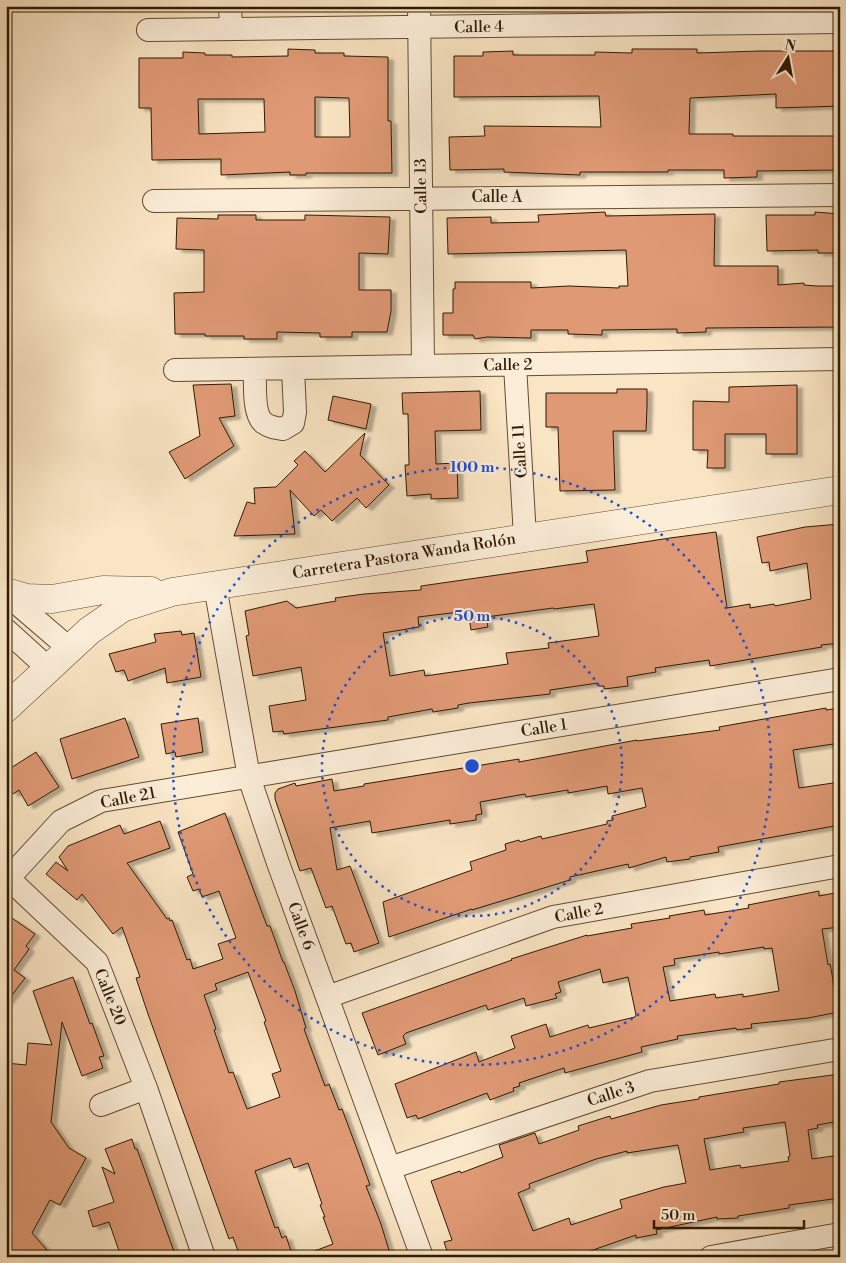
<svg xmlns="http://www.w3.org/2000/svg" width="846" height="1263" font-family="'Libre Bodoni',serif">
  <style>
    .building { fill: #df9975; stroke: #2f1b00; fill-rule: evenodd; filter: url(#shadow) }
    .lines { fill: none; stroke-linecap: round; stroke-linejoin: round }
    .minor-casing { stroke: #624d31; stroke-width: 24 }
    .tertiary-casing { stroke: #624d31; stroke-width: 29 }
    .minor { stroke: #fbedd8; stroke-width: 22 }
    .tertiary { stroke: #fbedd8; stroke-width: 28 }
    .ring { fill: none; stroke: #1d4ed8; stroke-width: 2.5; stroke-dasharray: 2.5 5 }
    .labels { text-anchor: middle; dominant-baseline: central; stroke-width: 4; stroke-linejoin: round; paint-order: stroke }
    .street-label { font-size: 16px; fill: #2f1b00; stroke: #fbedd8 }
    .centre { fill: #1d4ed8; stroke: #fbedd8; stroke-width: 2.5 }
    .ring-label { font-size: 15px; text-anchor: middle; font-weight: bold; fill: #1d4ed8; stroke: #fbedd8; stroke-width: 4; stroke-linejoin: round; paint-order: stroke }
  </style>
  <defs>
    <filter id="shadow"><feDropShadow dx="5.5" dy="3" stdDeviation="1" flood-color="#0004"/></filter>
  </defs>
  <rect width="100%" height="100%" fill="#f9e4c3"/>
  <filter id="stains"><feTurbulence type="fractalNoise" baseFrequency=".004" numOctaves="4"/><feColorMatrix values="0 0 0 0 .2 0 0 0 0 .09 0 0 0 0 .02 0 0 0 .5 -.17"/></filter>
  <radialGradient id="worn" r=".72"><stop offset=".6" stop-color="#630" stop-opacity="0"/><stop offset="1" stop-color="#630" stop-opacity=".3"/></radialGradient>
  <path class="building" d="M288 49 315 50V53H344V56L388 57V121H391L392 173H306V175H290V172L221 175V159L152 160 151 108H139V58H183V52L205 53V55H232V57L288 56ZM315 97 349 98 350 137H315ZM198 99H264L265 132 199 134Z
    M632 49H697V53L759 51H840V106L776 108V94L690 98 689 134H733V136H840V170L757 171V177L724 178V170H668V172H580V175L504 172V169L450 170 449 137 485 136 484 126 601 127 599 96 454 97V56H483V52L513 51V55H595V52L632 53Z
    M605 212 606 216 715 214 714 266H778V285L804 283V285L817 286H840V327L706 328V332L677 333V329L602 330V335L568 334V330H531V338L487 337 475 339 473 335H443V313H453V289H455V282H531V288L569 286 619 288V286H628L626 250 448 254 447 218 491 217V223L539 222 538 215Z
    M815 212 840 214V253H818V250L767 251 766 215H815Z
    M218 215H256V220H305V215L390 217 388 254 359 253V290H391V311L387 332H352V337H320V333L277 332V339H244V336H205V334H175L174 293 204 292V250L176 249 177 218 218 219Z
    M231 384 235 416 219 418 234 446 185 479 169 452 200 436 193 385Z
    M797 385V454H766V434H725V468H707L708 450H693V401L729 402V387Z
    M617 389H647V407L646 431H613L615 490 560 491 558 427H546V393H617Z
    M480 391 481 430 435 431 436 464 457 463 458 498 431 499V494L407 496 405 465H409L408 414H403L402 393Z
    M333 396 371 404 366 429 328 420Z
    M365 433 360 455 389 485 366 508 357 498 332 521 321 510 314 516 290 490 295 534 234 536 247 502 255 504 254 488 276 487 298 465 294 461 305 451 325 472Z
    M840 524V643L821 645 822 647 710 666 709 660 655 668 656 672 627 677 628 686 604 689V686H599L598 683 550 690V694L469 703 458 705V708L433 712 432 709 388 717V720L284 734 283 731 273 732 269 706 306 700 301 667 253 676 246 636 249 635 245 611 287 601 296 608 336 601 335 598 364 594 421 590V586L588 562 586 551 670 538 716 532 727 608 750 604V608L774 604 775 606 811 599 807 563 770 571 769 562 762 563 757 537 805 527ZM594 604 599 636 548 643 549 648 506 653 508 664 425 676 424 670 390 676 383 633 419 627 418 617 468 611 471 630 488 627 486 617 553 608 554 609Z
    M181 631 182 635 194 633 201 677 167 683 165 668 128 681 124 670 116 672 109 654 156 642 154 634Z
    M826 708V710L840 708V743L793 750 799 788 840 782V825L718 847 719 852 690 857V859L667 862 666 857 629 868 628 864 570 877V880L472 910V909L389 937 383 902 472 870 470 862 506 850 505 844 519 840 520 842 541 836 542 839 607 824V821L613 820 612 816 646 807 642 788 608 794 607 786 568 793V790L526 797 525 794 480 802 482 814 476 815V820L450 824V820L372 833 370 821 330 828 337 870 350 866 379 943 354 952 351 943 346 944 332 906 326 908 311 868 300 871 275 799V793L278 789 295 783 296 786 332 779 334 791 364 786V784L519 759V762L637 740V741L720 730 719 727Z
    M125 718 139 757 72 779 60 739Z
    M198 718 203 752 176 757 175 752 166 754 161 724Z
    M36 752 59 787 28 806 19 790 13 794 6 784V771Z
    M225 813 267 926H270L283 962H284L295 991 306 1028 304 1029 325 1086 329 1084 339 1110 342 1109 357 1149 370 1185 366 1186 381 1224 391 1257H305L304 1255 333 1244 323 1217H325L320 1205 322 1204 308 1163 294 1168 290 1158 255 1171 275 1228 278 1227 282 1238 286 1236 293 1257H240L233 1237 229 1239 148 1014 136 978 140 977 122 927 113 934 82 894 77 900 46 874 56 862 68 871 59 857 68 846 120 825 124 834 160 821 170 848 127 863 167 919 169 918 170 921 172 920 187 960 190 959 193 969 223 959 218 944 236 938 219 891 202 897 199 889 193 891 187 877 193 874 178 832ZM248 972 266 1021 264 1022 281 1071 272 1074 280 1097 247 1109 233 1072 229 1073 214 1030 216 1029 204 995 217 990 215 984Z
    M819 891V896L840 892V927L822 929 828 965 830 964 839 1012 808 1018 751 1024 752 1028 737 1030 736 1028 677 1036 678 1039 641 1047 642 1052 565 1073 564 1068 519 1083 520 1086 513 1088 514 1091 490 1100 487 1093 418 1119 416 1115 407 1118 395 1084 476 1052 479 1062 515 1048 511 1036 546 1024 550 1037 588 1025 589 1028 635 1017 636 1015 628 977 603 983 600 969 558 982 561 992 555 994 557 998 526 1006 524 998 488 1010 486 1005 406 1033 403 1036 406 1044 378 1055 362 1013 512 960 511 959 587 935V936L632 928 631 924 670 918 669 916 704 910 705 915 749 908 748 905ZM764 947V949L772 948 779 991 743 997V994L716 998 715 994 670 1001 663 967 675 965 674 959 719 952V954Z
    M12 918 35 934 26 946 29 949 14 970 25 978 6 1003V926Z
    M73 977 90 1024 92 1023 104 1056 99 1057 103 1068 82 1076 62 1022 51 1122 69 1148 86 1158 60 1205 50 1200 32 1233 53 1257H6V1063L26 1065 28 1043 52 1045 33 991Z
    M840 1074V1121L817 1125 818 1128 808 1130 812 1159 840 1155V1198L789 1205V1208L738 1216V1218L717 1219V1217L656 1230 657 1234 636 1238V1235L573 1257H449L444 1242 452 1240 431 1181 460 1171 461 1173 503 1157 499 1145 535 1133 539 1144 579 1130 578 1126 610 1116 611 1119 661 1105 699 1099V1097L779 1084V1082ZM785 1122 790 1156 788 1157 789 1161 741 1168 740 1165 710 1170 704 1139 744 1132 743 1128ZM678 1145 686 1183 664 1187 620 1200 622 1208 571 1225 569 1218 533 1231 518 1193 530 1188 529 1184 596 1159 627 1151V1153Z
    M132 1139 135 1149H137L176 1257H121L109 1222 93 1227 88 1211 114 1202 102 1167 115 1174 105 1149Z"/>
  <g class="lines">
    <g class="minor-casing">
      <path id="minor" d="M230 6 231 29
        M419 6 423 366
        M148 30 840 22
        M154 201 840 195
        M515 365 525 537
        M175 370 840 359
        M255 370C255 383 253 415 264 423 269 427 276 428 283 429L293 423 295 412 293 369
        M215 586 249 777 278 863 422 1257
        M6 594 70 649
        M6 630 48 668
        M8 878 97 962 146 1088 204 1257
        M6 881 61 821 101 801 840 679
        M327 997 553 917 840 866
        M101 1105 146 1088
        M390 1168 650 1081 840 1049
        M711 1257 840 1234"/>
    </g>
    <g class="tertiary-casing">
      <path id="tertiary" d="M6 592 26 598 52 599 103 590 151 591
        M6 708 89 631 122 608 172 592 840 490"/>
    </g>
    <use href="#minor" class="minor"/>
    <use href="#tertiary" class="tertiary"/>
  </g>
  <g class="ring">
    <circle cx="472" cy="766" r="150"/>
    <circle cx="472" cy="766" r="299"/>
  </g>
  <g class="labels">
    <g class="street-label">
      <text transform="translate(479 27) rotate(-1)">Calle 4</text>
      <text transform="translate(421 186) rotate(-91)">Calle 13</text>
      <text x="497" y="197">Calle A</text>
      <text transform="translate(508 365) rotate(-1)">Calle 2</text>
      <text transform="translate(520 451) rotate(-94)">Calle 11</text>
      <text transform="translate(404 556) rotate(-9)">Carretera Pastora Wanda Rolón</text>
      <text transform="translate(544 728) rotate(-9)">Calle 1</text>
      <text transform="translate(128 798) rotate(-11)">Calle 21</text>
      <text transform="translate(579 913) rotate(-11)">Calle 2</text>
      <text transform="translate(301 926) rotate(70)">Calle 6</text>
      <text transform="translate(110 997) rotate(68)">Calle 20</text>
      <text transform="translate(611 1094) rotate(-18)">Calle 3</text>
    </g>
  </g>
  <circle cx="472" cy="766" r="8" class="centre"/>
  <g class="ring-label">
    <text x="472" y="472">100 m</text>
    <text x="472" y="621">50 m</text>
  </g>
  <rect width="846" height="1263" fill="none" stroke="#f9e4c3" stroke-width="25"/>
  <rect x="8" y="8" width="831" height="1248" fill="none" stroke="#2f1b00" stroke-width="2.5"/>
  <rect x="12" y="12" width="821" height="1238" fill="none" stroke="#2f1b00"/>
  <g transform="translate(788 58) rotate(11)" stroke="#fbedd8" stroke-width="4" paint-order="stroke">
  <path d="M0-4L9 19L0 12L-9 19Z" fill="#2f1b00"/>
  <text y="-8" font-size="14" font-weight="bold" text-anchor="middle" fill="#2f1b00">N</text>
  </g>
  <path d="M654 1220v8h150v-8" fill="none" stroke="#2f1b00" stroke-width="2.5"/>
  <text x="661" y="1220" font-size="15" fill="#2f1b00" stroke="#fbedd8" stroke-width="4" paint-order="stroke">50 m</text>
  <rect width="100%" height="100%" filter="url(#stains)"/>
  <rect width="100%" height="100%" fill="url(#worn)"/>
</svg>
